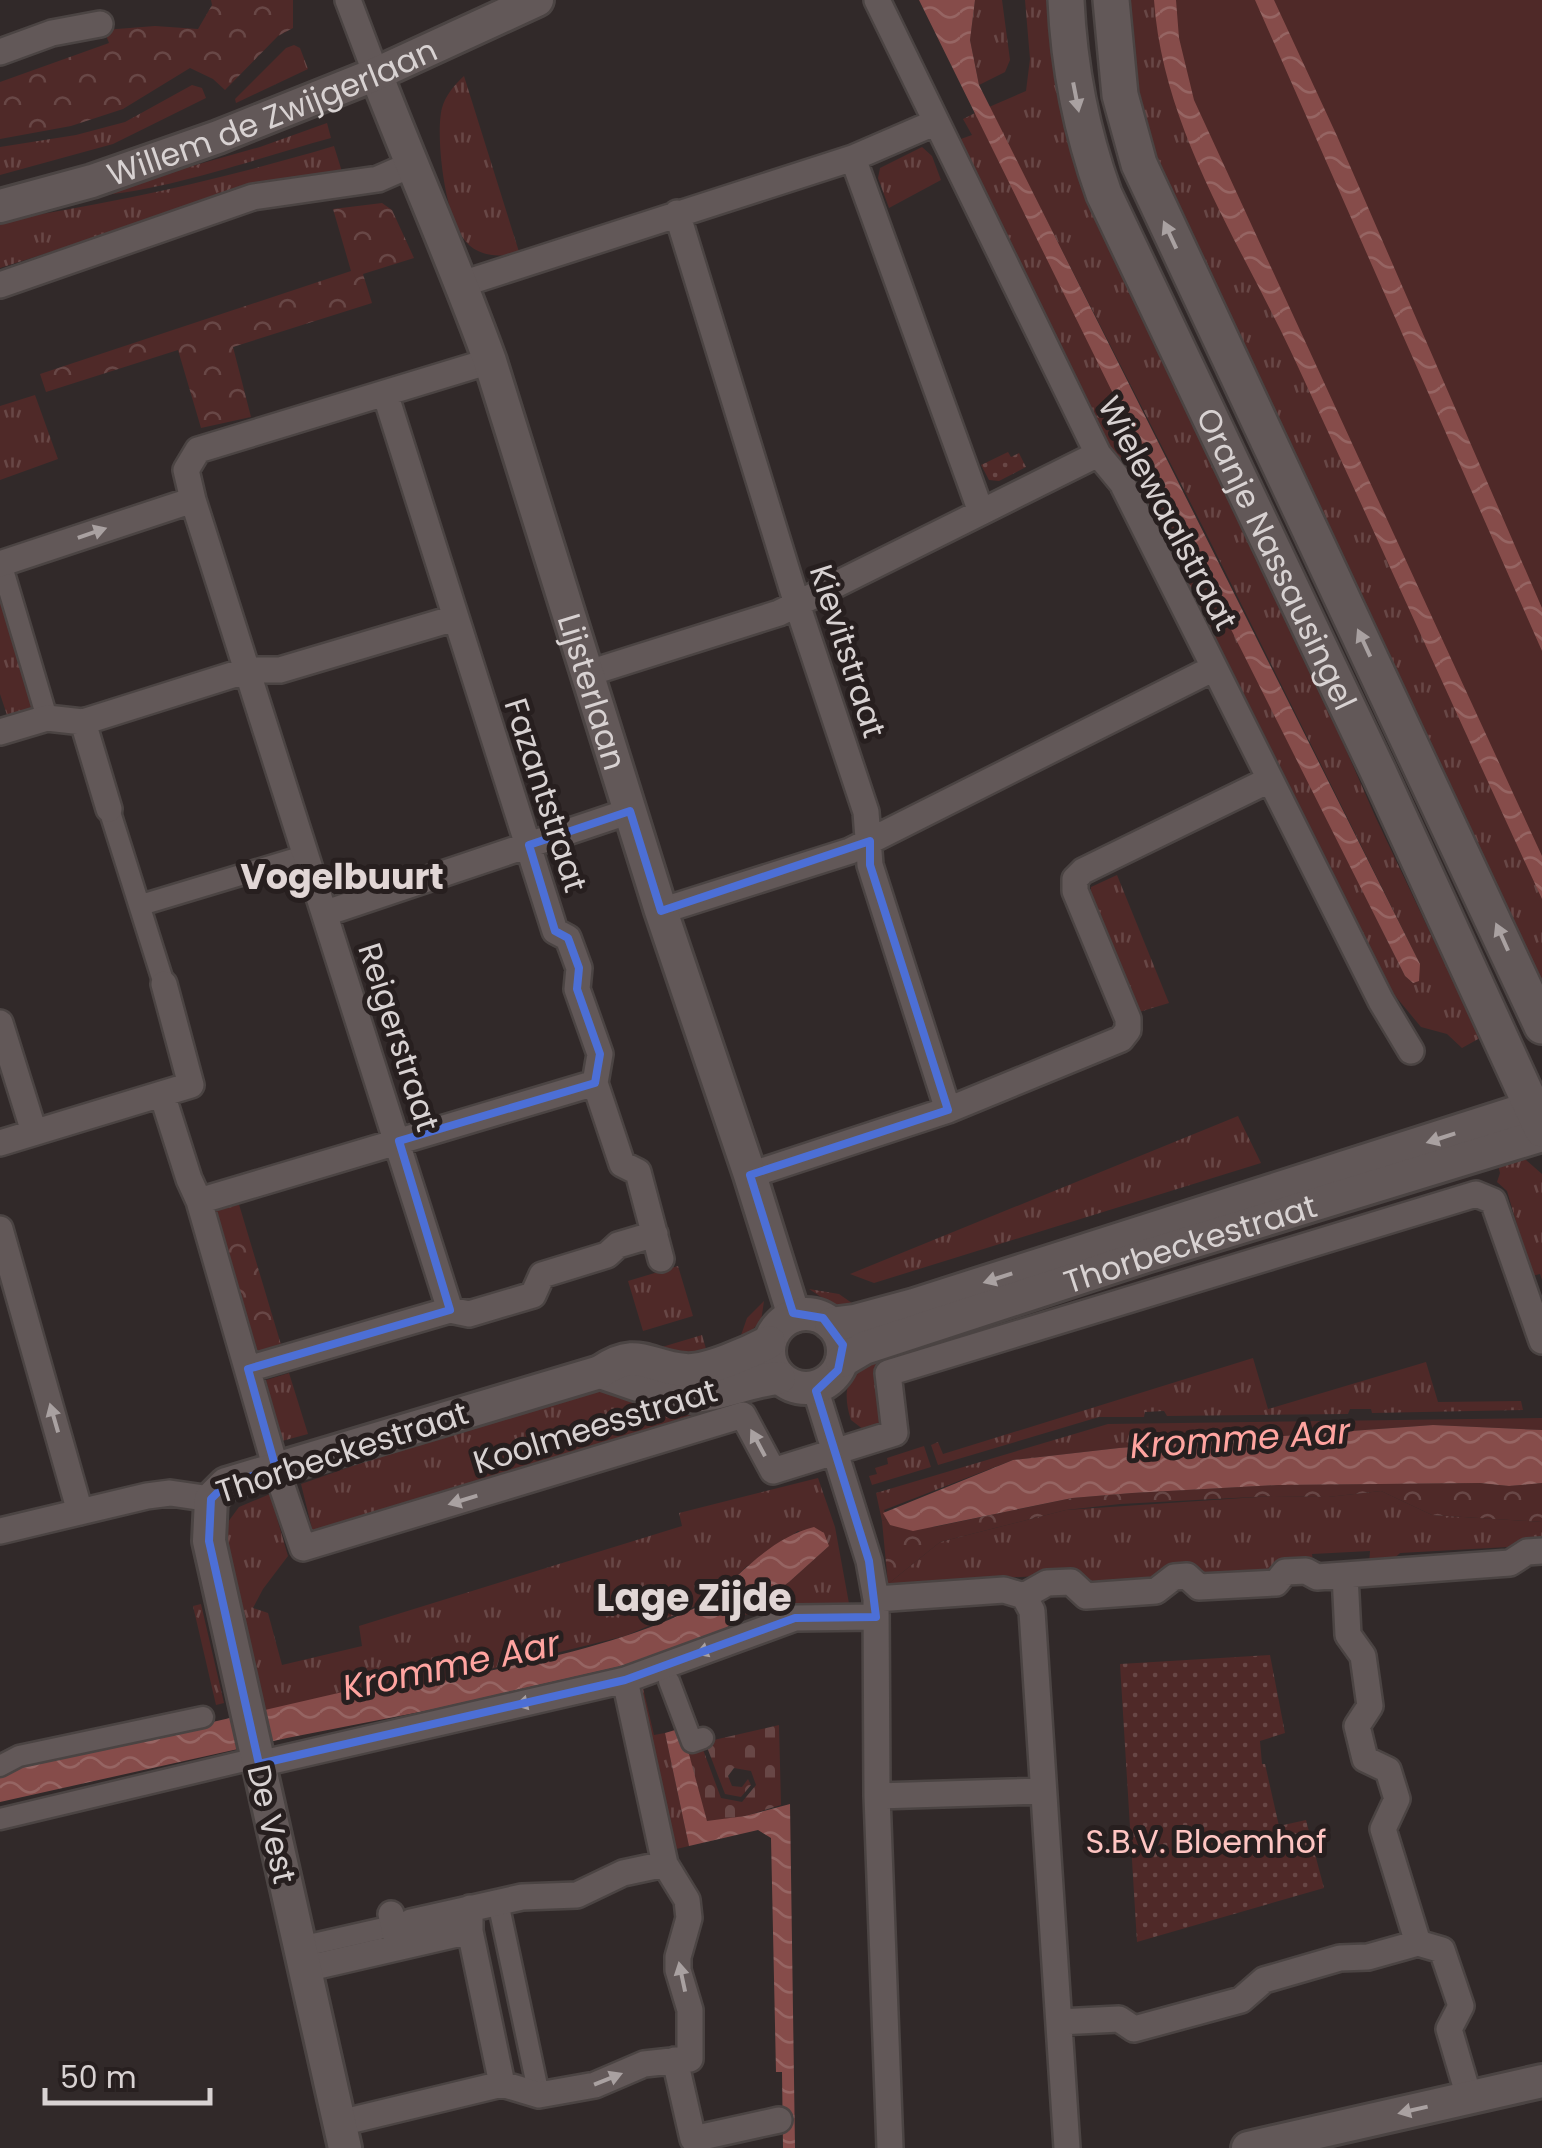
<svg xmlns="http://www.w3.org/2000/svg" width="1542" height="2148" font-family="Poppins,sans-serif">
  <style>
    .grass { fill: url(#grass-tufts) }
    .forest { fill: url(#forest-crowns) }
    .cemetery { fill: url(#cemetery-stones) }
    .park { fill: url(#park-dots) }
    .pitch { fill: #4f2928 }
    .water { fill: url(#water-waves) }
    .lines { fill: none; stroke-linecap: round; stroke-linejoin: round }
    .pedestrian-casing { stroke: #4b4443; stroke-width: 25 }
    .minor-casing { stroke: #4b4443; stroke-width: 30 }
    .tertiary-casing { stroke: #4b4443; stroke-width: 38 }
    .secondary-casing { stroke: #4b4443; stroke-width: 40 }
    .pedestrian { stroke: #625858; stroke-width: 20 }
    .minor { stroke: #625858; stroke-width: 25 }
    .tertiary { stroke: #625858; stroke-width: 32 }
    .secondary { stroke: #625858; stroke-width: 35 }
    .oneway { fill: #a9a1a1 }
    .marked { fill: none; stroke: #4c6fd6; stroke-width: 8; stroke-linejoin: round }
    .labels { text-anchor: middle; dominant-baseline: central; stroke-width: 10; stroke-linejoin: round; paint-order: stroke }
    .street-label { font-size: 32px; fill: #d8d2d2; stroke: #271f1f }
    .park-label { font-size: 32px; fill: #fec5c2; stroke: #271f1f }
    .neighbourhood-label { font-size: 35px; font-weight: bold; fill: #e1d6d5; stroke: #271f1f }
    .water-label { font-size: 35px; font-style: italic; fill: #ffa4a0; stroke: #271f1f }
    .quarter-label { font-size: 38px; font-weight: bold; fill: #e1d6d5; stroke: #271f1f }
  </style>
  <defs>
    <pattern id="grass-tufts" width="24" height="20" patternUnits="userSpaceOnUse" patternTransform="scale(2.5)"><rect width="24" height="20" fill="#4f2928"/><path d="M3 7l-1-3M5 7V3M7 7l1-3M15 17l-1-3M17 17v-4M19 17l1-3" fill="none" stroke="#684746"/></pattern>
    <pattern id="forest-crowns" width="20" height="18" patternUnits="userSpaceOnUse" patternTransform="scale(2.5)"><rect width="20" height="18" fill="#4f2928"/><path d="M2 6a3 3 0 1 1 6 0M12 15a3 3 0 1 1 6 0" fill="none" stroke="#684746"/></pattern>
    <pattern id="cemetery-stones" width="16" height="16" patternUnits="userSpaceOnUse" patternTransform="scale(2.5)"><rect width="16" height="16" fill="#4f2928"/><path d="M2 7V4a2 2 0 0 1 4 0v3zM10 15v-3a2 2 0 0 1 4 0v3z" fill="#684746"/></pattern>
    <pattern id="park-dots" width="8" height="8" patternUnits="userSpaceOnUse" patternTransform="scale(2.5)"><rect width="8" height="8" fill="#4f2928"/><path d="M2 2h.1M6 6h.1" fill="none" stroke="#684746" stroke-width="1.8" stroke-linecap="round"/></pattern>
    <pattern id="water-waves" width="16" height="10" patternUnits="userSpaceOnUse" patternTransform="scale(2.5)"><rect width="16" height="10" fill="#864c4a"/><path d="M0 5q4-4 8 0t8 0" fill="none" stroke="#966563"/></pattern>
  </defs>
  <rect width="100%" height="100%" fill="#312929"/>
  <path class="grass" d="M975 0H1002L1010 60 1005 72 979 85 970 40Z
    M1025 0H1051L1050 12 1256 544 1375 816 1480 1038 1462 1048 1447 1034 1421 1027 1377 974 1133 476 1109 453 958 140 972 135 963 119 975 113 1405 976 1413 983 1420 964 1206 533 989 107 1026 91 1030 59Z
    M1123 0H1195L1542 796V1000L1157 176 1134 100Z
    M294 45 300 48 308 69 236 103 235 99 286 48Z
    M464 76 520 255C498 256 477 258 463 238 445 216 435 135 442 108 445 96 455 84 464 76Z
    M192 85 202 88 206 98 113 144 0 175V147L76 135 125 122Z
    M327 123 331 138C250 160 166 192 82 197L260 147Z
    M334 146 343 175 268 183 0 268V221C113 203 224 179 334 146Z
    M922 147 932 156 941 180 889 208 878 178 880 168Z
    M35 395 58 459 0 480V406Z
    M0 581 38 707 7 715 0 694Z
    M1117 875 1169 1003 1136 1013 1090 898 1091 887Z
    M1238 1116 1261 1163 874 1283 850 1274Z
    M1516 1158 1526 1160 1542 1174V1280L1540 1274 1532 1276 1507 1191 1497 1182 1500 1173 1497 1161Z
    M678 1266 693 1316 643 1331 628 1281Z
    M809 1289 839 1294 859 1308 839 1309Z
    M764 1301 761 1321 738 1344 747 1318Z
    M702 1335 709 1359 652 1350Z
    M876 1357 881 1418 878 1424 864 1430 851 1420C841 1389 848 1372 876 1357Z
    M1253 1358 1268 1409 1426 1362 1438 1402 1521 1401 1523 1410 1372 1413 1371 1409H1350L1348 1414 1167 1416 1164 1411 1145 1412 1144 1417H1099L938 1465 931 1445 938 1442 943 1454Z
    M289 1373 308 1434 282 1441 266 1380Z
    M607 1387 633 1392 703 1421 314 1537 301 1484C401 1449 503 1409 607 1387Z
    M1542 1418V1430L1433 1425 1119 1448 1013 1460 884 1510 887 1519 882 1521 876 1493 1108 1424Z
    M924 1446 931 1467 872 1485 869 1476 877 1474 875 1468 888 1464 887 1458Z
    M818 1478 835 1527 850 1609 810 1607 744 1615 789 1582 829 1546 798 1531 746 1567 712 1599 625 1636 421 1686 379 1692 347 1691 262 1713 222 1530 239 1507 270 1494 288 1556 263 1589 253 1608 268 1613 282 1665 362 1646 359 1626 682 1526 679 1513Z
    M1381 1491 1432 1515 1542 1522V1545L1400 1553 1387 1565 1369 1564 1370 1551 1312 1554 1313 1562 1270 1576 1203 1578 1192 1568 1161 1570 1150 1581 1088 1585 1076 1574 888 1584 940 1542 1066 1510 1273 1496 1328 1497Z
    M201 1604 224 1703 216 1705 193 1606Z
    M643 1688 654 1735 665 1733 689 1846 672 1850 635 1690Z"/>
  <path class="forest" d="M211 0H293V28L278 36 225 90 213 79 190 68 123 109 71 126 0 139V82L109 43 104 30 155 26 198 29 212 5Z
    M382 203 392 210 414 258 363 274 372 303 233 347 251 417 201 428 178 350 46 392 40 374 351 271 333 209Z
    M238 1201 282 1348 256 1354 214 1208Z
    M1480 1483 1509 1486 1542 1483V1522L1432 1515 1381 1491 1328 1497 1273 1496 1120 1504 1066 1510 940 1542 888 1584 882 1521 887 1519 890 1525 934 1527 1072 1498 1132 1493 1278 1485Z"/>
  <path class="cemetery" d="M779 1725 781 1805 745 1816 707 1822 687 1749 701 1744 721 1798 742 1802 756 1785 751 1771 734 1768 728 1776 732 1786 742 1787 748 1779 751 1785 741 1797 725 1794 705 1742Z"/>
  <path class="park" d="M1008 452 1011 457 1019 453 1026 467 999 481 989 480 981 465Z
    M1270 1655 1285 1733 1260 1741 1262 1764H1265L1279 1826 1306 1820 1324 1888 1137 1942 1120 1664Z"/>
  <path class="pitch" d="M1167 0H1542V885L1195 132Z"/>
  <path class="water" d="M919 0H975L970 40 979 85 1420 964 1419 981 1413 983 1405 976 1130 428Z
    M1154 0H1176L1179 38 1194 100 1542 856V899C1458 718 1377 537 1293 356 1239 241 1163 129 1154 0Z
    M1255 0H1274L1337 136 1542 608V651Z
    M1433 1425 1542 1430V1483L1509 1486 1480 1483 1278 1485 1132 1493 1072 1498 913 1531 890 1525 883 1513 1013 1460 1119 1448Z
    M814 1527 824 1533 829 1546 789 1582 726 1628 689 1647 635 1663 430 1710 287 1738 0 1802V1771L347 1691C391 1693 432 1683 475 1674 554 1657 637 1639 709 1601 719 1595 728 1584 737 1576 759 1555 785 1534 814 1527Z
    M682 1728 707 1821 745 1816 790 1804 795 2148H783L782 2072H776L771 1838 758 1830 689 1846 665 1733Z"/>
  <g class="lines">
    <g class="pedestrian-casing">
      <path id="pedestrian" d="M1 563 47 718
        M109 809 164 984
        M141 905 307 855
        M669 1681 692 1742 703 1738
        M0 1766 19 1756 203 1717
        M0 1819 257 1758
        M498 1902 539 2095
        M300 1947 406 1923"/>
    </g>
    <g class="minor-casing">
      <path id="minor" d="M348 0 376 74
        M877 0 1098 454 1122 483 1381 1001 1411 1051
        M0 52 52 33 100 24
        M853 158 981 512
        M677 213 797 604 866 812 870 865 948 1110
        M462 284 853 158 934 123
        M0 285 253 197 378 179 410 165
        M385 393 555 931 568 938 579 968 577 989 600 1054 595 1083 622 1164 638 1172 661 1259
        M0 564 193 500
        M589 673 779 613 1098 454
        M83 722 109 809
        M0 732 47 718 83 722 248 670H280L455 618
        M661 911 850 851 1214 668
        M326 913 630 811
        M0 1023 34 1132
        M162 1094 189 1179 199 1201 276 1469 303 1548 743 1415 773 1471 895 1433 888 1373 1476 1194 1493 1201 1542 1341
        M0 1143 191 1085 164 984
        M750 1175 948 1110 1121 1039 1128 1030V1019L1075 891V879L1083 871 1269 780
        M199 1201 595 1083
        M0 1229 80 1512
        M450 1310 193 500 186 470 198 450 490 361
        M248 1369 450 1310 469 1314 533 1295 542 1275 607 1255 618 1245 655 1234
        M815 1388 869 1561 876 1599 877 1796 890 2148
        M0 1531 147 1496 170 1493 211 1499
        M1345 1575 1348 1635 1363 1656 1370 1706 1357 1726 1365 1759 1388 1770 1397 1799 1383 1829 1418 1943 1442 1950 1461 2006 1449 2029 1469 2097
        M1024 1596 1032 1611 1067 2148
        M876 1599 1004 1590 1024 1596 1047 1583 1071 1582 1086 1596 1156 1591 1174 1577 1187 1576 1199 1587 1276 1583 1285 1572 1306 1571 1317 1577 1510 1563 1527 1552 1542 1551
        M625 1680 665 1864
        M259 1764 625 1680 795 1618 876 1617
        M877 1796 1043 1791
        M391 1914 398 1947
        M411 1922 522 1897 577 1895 623 1873 665 1864 687 1900 689 1918 678 1957V1970L690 2010V2059L644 2064 595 2085 539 2095 502 2084
        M305 1969 470 1931
        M1059 2022 1119 2019 1134 2029 1241 2000 1264 1980 1340 1958 1368 1957 1418 1943
        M675 2060 693 2139 779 2120
        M340 2123 502 2084 470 1931V1908"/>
    </g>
    <g class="tertiary-casing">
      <g id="tertiary">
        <path id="s1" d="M376 74C413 170 455 264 490 361L661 911 750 1175 794 1316"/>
        <path id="s2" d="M0 206 92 181 218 137 376 74 537 0"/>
        <circle cx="806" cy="1351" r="37"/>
        <path d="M831 1324 855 1321 914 1305 1533 1107H1542"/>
        <path id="s3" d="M842 1361 864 1348 1146 1256 1542 1135"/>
        <path d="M600 1372C629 1381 663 1397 693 1396 722 1395 750 1380 779 1378"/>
        <path d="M345 2148 209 1541 211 1499 226 1484 600 1372C638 1346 647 1367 685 1370 706 1372 750 1352 769 1342"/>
        <path d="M1248 2148 1542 2081"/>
      </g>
    </g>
    <g class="secondary-casing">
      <g id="secondary">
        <path id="s4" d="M1066 0C1069 68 1081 130 1104 194L1379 773 1542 1129"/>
        <path d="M1111 0 1120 95 1139 164 1542 1026"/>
      </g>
    </g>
    <use href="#pedestrian" class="pedestrian"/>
    <use href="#minor" class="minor"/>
    <use href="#tertiary" class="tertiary"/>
    <use href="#secondary" class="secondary"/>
  </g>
  <defs><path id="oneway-solid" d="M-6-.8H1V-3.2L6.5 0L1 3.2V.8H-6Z" transform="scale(2.5)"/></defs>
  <g class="oneway">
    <use href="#oneway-solid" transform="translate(1076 97) rotate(79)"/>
    <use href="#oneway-solid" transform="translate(1170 235) rotate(-115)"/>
    <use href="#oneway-solid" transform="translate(92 533) rotate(-19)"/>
    <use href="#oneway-solid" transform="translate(1364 643) rotate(-115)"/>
    <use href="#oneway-solid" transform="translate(1502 937) rotate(-114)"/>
    <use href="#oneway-solid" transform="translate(1441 1138) rotate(162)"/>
    <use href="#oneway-solid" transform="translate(998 1278) rotate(162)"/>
    <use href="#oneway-solid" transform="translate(54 1418) rotate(-106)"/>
    <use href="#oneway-solid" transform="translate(758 1443) rotate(-118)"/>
    <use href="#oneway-solid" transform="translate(463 1500) rotate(163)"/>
    <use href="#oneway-solid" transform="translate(710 1649) rotate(160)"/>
    <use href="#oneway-solid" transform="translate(530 1702) rotate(167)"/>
    <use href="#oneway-solid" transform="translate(682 1977) rotate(-102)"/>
    <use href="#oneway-solid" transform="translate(608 2079) rotate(-22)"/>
    <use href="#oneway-solid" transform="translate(1413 2110) rotate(167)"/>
  </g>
  <path class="marked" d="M630 811 661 911 870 841V865L948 1110 750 1175 793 1313 823 1318 843 1345 838 1370 816 1391 869 1561 876 1617 795 1618 625 1680 259 1764 209 1541 211 1499 226 1484 276 1469 248 1369 450 1310 399 1141 595 1083 600 1054 577 989 579 968 568 938 555 931 529 845Z"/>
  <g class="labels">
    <g class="street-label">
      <text stroke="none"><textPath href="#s2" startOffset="288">Willem de Zwijgerlaan</textPath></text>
      <text transform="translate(1168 513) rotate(62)">Wielewaalstraat</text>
      <text stroke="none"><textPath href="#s4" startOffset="602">Oranje Nassausingel</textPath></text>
      <text transform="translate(848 651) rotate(72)">Kievitstraat</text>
      <text stroke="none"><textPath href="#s1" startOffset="655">Lijsterlaan</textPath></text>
      <text transform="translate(546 795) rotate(72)">Fazantstraat</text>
      <text transform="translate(399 1037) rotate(72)">Reigerstraat</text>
      <text stroke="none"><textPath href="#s3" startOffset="368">Thorbeckestraat</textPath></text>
      <text transform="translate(595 1426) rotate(-17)">Koolmeesstraat</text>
      <text transform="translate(342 1452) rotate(-18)">Thorbeckestraat</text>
      <text transform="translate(272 1824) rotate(77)">De Vest</text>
    </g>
    <g class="park-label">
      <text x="1206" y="1841">S.B.V. Bloemhof</text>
    </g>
    <g class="neighbourhood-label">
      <text x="342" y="876">Vogelbuurt</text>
    </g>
    <g class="water-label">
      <text transform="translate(1240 1438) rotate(-4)">Kromme Aar</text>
      <text transform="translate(451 1665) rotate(-12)">Kromme Aar</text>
    </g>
    <g class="quarter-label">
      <text x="694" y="1597">Lage Zijde</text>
    </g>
  </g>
  <path d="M45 2088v15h165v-15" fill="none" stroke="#d8d2d2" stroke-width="5"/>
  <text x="60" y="2088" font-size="30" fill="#d8d2d2" stroke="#271f1f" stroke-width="8" paint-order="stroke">50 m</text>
</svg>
